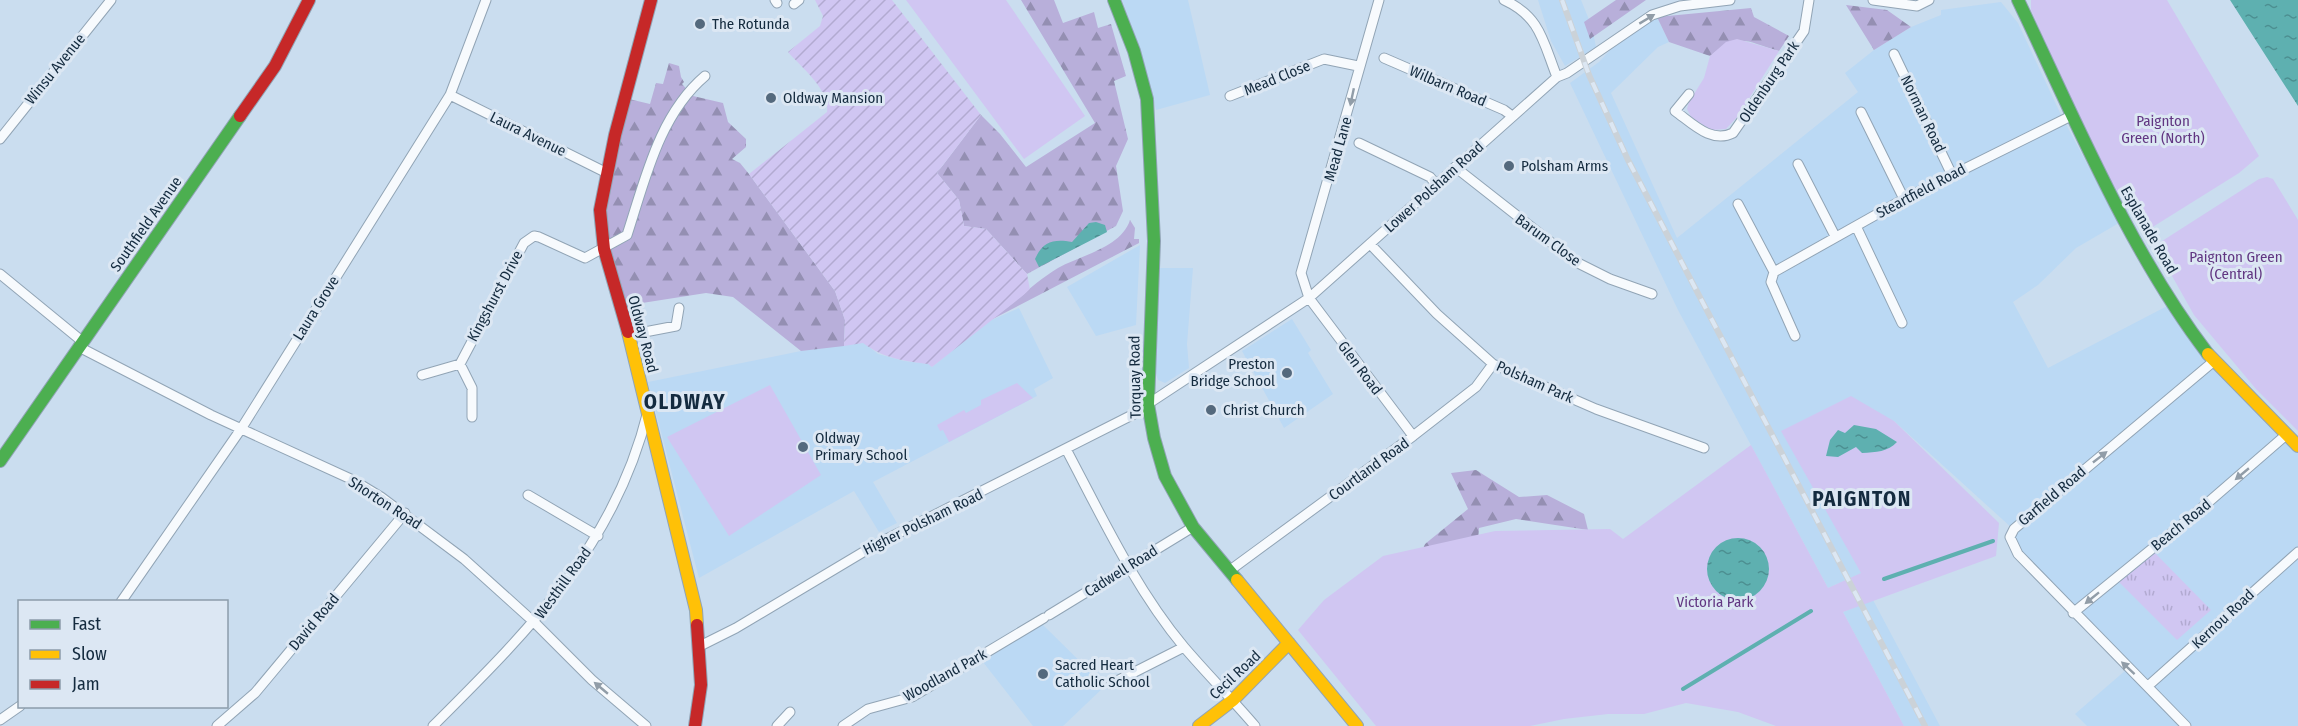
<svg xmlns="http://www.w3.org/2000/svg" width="2298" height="726" font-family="'Fira Sans Condensed',sans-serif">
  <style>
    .built { fill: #bbd9f4 }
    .grass { fill: url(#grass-tufts) }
    .forest { fill: url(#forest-firs) }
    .park { fill: #d0c6f2 }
    .garden { fill: url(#garden-furrows) }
    .water { fill: url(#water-ripples) }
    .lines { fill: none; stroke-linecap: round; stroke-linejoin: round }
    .stream { stroke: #5eb0b0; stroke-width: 4 }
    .street-casing { stroke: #91a4b5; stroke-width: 11 }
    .fast-casing { stroke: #91a4b5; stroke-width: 14 }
    .slow-casing { stroke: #91a4b5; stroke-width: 14 }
    .jam-casing { stroke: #91a4b5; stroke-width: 14 }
    .street { stroke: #f7fafd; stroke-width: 9 }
    .fast { stroke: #4caf50; stroke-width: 12 }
    .slow { stroke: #ffc107; stroke-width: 12 }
    .jam { stroke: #c62828; stroke-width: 12 }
    .rail-casing { stroke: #cbd2d8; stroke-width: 6 }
    .rail { stroke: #dce7f3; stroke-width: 4; stroke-dasharray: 11; stroke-linecap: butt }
    .oneway { fill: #919da8 }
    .poi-dot { fill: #54697d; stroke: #dce7f3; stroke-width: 2 }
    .labels { text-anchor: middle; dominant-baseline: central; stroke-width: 6; stroke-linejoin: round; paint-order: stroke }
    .poi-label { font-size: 15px; fill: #142b3f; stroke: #dce7f3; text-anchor: start }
    .street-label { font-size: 15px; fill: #142b3f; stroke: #dce7f3 }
    .park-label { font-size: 15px; fill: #613682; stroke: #dce7f3 }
    .district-label { font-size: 21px; font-weight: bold; letter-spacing: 1.5px; fill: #142b3f; stroke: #dce7f3 }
  </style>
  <defs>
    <pattern id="grass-tufts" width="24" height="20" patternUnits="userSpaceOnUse" patternTransform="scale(1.5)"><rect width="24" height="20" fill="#d0c6f2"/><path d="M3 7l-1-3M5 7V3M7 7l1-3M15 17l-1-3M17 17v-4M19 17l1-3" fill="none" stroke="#b2aad1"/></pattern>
    <pattern id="forest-firs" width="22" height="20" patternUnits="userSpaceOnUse" patternTransform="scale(1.5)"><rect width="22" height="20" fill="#b8afda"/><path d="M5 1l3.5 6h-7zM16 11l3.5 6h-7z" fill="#948fb2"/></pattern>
    <pattern id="garden-furrows" width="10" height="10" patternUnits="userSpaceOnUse" patternTransform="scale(1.5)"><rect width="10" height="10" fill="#d0c6f2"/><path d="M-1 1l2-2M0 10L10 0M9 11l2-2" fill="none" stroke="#b2aad1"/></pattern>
    <pattern id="water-ripples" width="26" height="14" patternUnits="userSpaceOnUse" patternTransform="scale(1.5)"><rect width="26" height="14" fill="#5eb0b0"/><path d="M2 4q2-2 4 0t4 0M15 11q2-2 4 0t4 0" fill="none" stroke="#4c8f91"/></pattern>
  </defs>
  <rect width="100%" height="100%" fill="#caddef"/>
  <path class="built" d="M1122 0H1188L1210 95 1156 110 1141 53Z
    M1538 0H1581L1592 27 1596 47 1565 66 1551 41Z
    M2001 2 2018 23 2062 117 2119 223 2076 248 2038 285 2013 302 2048 368 2173 303 2190 330 2298 446V726H2087L2075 714 2127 669 2018 554 2013 529 1894 421 1862 573 1828 588 1678 310 1570 83 1599 62 1614 46 1657 17 1669 42 1658 47 1611 93 1677 238 1858 92 1845 73 1874 50 1911 27 1941 15V10Z
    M1140 245 1136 325 1096 336 1067 287Z
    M1160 268H1193L1187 344 1189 368 1165 383 1158 380 1155 370Z
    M1019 308 1053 378 1034 389 1037 396 1035 397 873 482 897 523 879 532 854 491 699 578 648 382 801 351 863 342 878 354 904 361 929 364 932 367 987 322Z
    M1292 319 1311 350 1308 353 1333 394 1284 428 1242 351Z
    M1873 600 1940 726H1904L1843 612Z
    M1041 623 1105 686 1063 726H1033L983 662Z"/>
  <path class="grass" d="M2155 553 2211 610 2177 640 2119 582Z"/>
  <path class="forest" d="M1021 0H1054L1063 23 1094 12 1098 28 1111 24 1126 76 1114 81 1128 139 1116 166 1123 211 1116 226 1027 274 986 229 964 226 959 200 937 173 981 115 1000 134 1026 167 1095 123Z
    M1616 0H1646L1590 39 1584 22Z
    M1846 5 1887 10 1911 27 1874 50Z
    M1751 8 1754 17 1789 36 1779 51C1745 41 1739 32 1710 56L1669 42 1657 17Z
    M669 63 679 66 681 77 684 82 682 84 693 96 723 103 728 122 746 139V147L732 159 740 163 749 174 835 291 845 320 844 346 801 351 733 297 706 293 623 306 602 210 629 99 650 104 656 83 663 84Z
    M1130 220 1135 228 1134 239H1139V243L987 322C1012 306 1033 283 1058 268 1081 255 1121 248 1130 220Z
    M1476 470 1519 497 1547 495 1584 514 1588 530 1516 519 1479 528 1477 553 1411 575 1425 544 1468 509 1451 473Z"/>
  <path class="park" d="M906 0H1006L1085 116 1024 159Z
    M2031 0H2167L2259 156 2239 173 2151 228C2109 205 2053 58 2031 10Z
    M1737 39 1779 51 1738 116 1726 129 1711 130 1691 117 1687 109 1689 102 1704 78 1710 56 1726 42Z
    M2267 177 2273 179 2298 220V431L2256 389 2194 315 2158 251 2159 243 2259 179Z
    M1017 383 1033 398 949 442 943 430 940 431 937 425 964 410 966 413 981 405V400Z
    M770 385 821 475 729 536 667 437Z
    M1851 396 1894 421 1999 523 1996 556 1843 612 1904 726H1776L1738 712 1686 703 1644 714H1608L1564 719 1530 726H1376L1298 630 1324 600 1383 556 1495 531 1610 529 1623 539 1751 445 1828 588 1861 573 1781 431Z"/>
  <path class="garden" d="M815 0H892L981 115 937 173 959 200 964 226 986 229 1027 274 1030 290 932 367 928 364C903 361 883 358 863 343L844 346 845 320 835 291 749 174 827 112C830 90 802 68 788 52L820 26 823 16Z"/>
  <path class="water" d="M2230 0H2298V106Z
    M1096 222 1105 225 1107 232 1039 267 1035 259C1043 241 1054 239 1072 242L1089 223Z
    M1854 425 1876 429 1897 442C1888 452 1876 452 1862 453L1856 447 1838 457 1826 456 1830 440 1838 430 1845 433Z
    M1707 569a31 31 0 1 1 62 0a31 31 0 1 1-62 0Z"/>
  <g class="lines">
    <path class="stream" d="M1884 579 1993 541
      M1683 689 1811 611"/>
    <g class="street-casing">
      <path id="street" d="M775 0 777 3
        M1379 0 1301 273 1309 298 1413 436
        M1504 0C1541 17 1543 42 1557 77
        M1873 0 1917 6 1929 0
        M794 4 799 0
        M1894 54 1952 175
        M1384 58 1504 110 1512 116
        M1689 94 1675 111C1692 123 1711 144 1733 133L1804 31 1809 0
        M450 95 607 173
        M1230 96 1324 59 1358 66
        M1861 112 1904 199
        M0 139 111 0
        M1359 143 1430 177 1436 184
        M1798 164 1835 236
        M1455 167 1576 262 1610 279 1652 294
        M1738 204 1774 272 1771 282 1795 336
        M1856 226 1902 323
        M1371 245 1437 314 1493 364 1596 409 1704 448
        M1774 272 1904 199 2071 116
        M0 274 83 342
        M629 335 676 326 679 308
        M79 347 211 415 353 480 381 497 464 559 535 623 592 680 646 726
        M422 375 460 364
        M472 417V388L460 364 524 243 534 236 539 237 585 258 627 235C645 180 659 115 705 76
        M1066 449C1102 517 1135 588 1184 647 1207 674 1232 699 1255 726
        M528 495 598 536
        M1229 571 1413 436 1476 387 1493 364
        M121 602 241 429 450 95 486 0
        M2073 613 2196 513 2286 435
        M1049 615 1193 527
        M700 646 736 628 875 545 1140 411 1148 404 1309 298 1557 77 1567 73 1652 15 1680 6 1730 0
        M1111 684 1184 647
        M2148 686 2298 552
        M0 720 20 706
        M217 726 255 693 405 513
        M433 726C528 631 615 546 648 411
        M777 726 790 712
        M843 726 868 709 912 697 1044 618
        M2186 726 2018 554 2010 537 2014 529 2214 361"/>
    </g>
    <g class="fast-casing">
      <path id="fast" d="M1114 0 1134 51 1147 99 1154 241 1148 404 1154 438 1165 476 1193 527 1237 580
        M2018 0C2074 117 2129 251 2208 354
        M0 461 240 116"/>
    </g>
    <g class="slow-casing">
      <path id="slow" d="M628 332 696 610 697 625
        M2208 354 2298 446
        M1237 580 1357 726
        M1199 726 1233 700 1289 643"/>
    </g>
    <g class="jam-casing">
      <path id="jam" d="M240 116 275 66 309 0
        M628 332 604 249 600 210 615 135 651 0
        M695 726 701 685 697 625"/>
    </g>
    <use href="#street" class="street"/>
    <use href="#fast" class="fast"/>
    <use href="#slow" class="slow"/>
    <use href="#jam" class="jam"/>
    <g class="rail-casing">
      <path id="rail" d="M1562 0 1589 75 1628 160 1925 726"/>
    </g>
    <use href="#rail" class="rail"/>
  </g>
  <defs><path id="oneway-solid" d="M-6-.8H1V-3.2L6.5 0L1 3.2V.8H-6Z" transform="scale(1.5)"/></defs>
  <g class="oneway">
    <use href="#oneway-solid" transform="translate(1647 19) rotate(-31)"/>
    <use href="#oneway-solid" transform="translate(1352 97) rotate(102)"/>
    <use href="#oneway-solid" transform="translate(2100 457) rotate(-38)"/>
    <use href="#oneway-solid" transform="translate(2242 474) rotate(140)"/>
    <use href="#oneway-solid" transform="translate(2092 598) rotate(141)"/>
    <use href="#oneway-solid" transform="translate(2128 668) rotate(-137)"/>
    <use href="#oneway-solid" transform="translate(601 688) rotate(-140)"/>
  </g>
  <g class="poi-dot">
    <circle cx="700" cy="24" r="6"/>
    <circle cx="771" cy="98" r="6"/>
    <circle cx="1509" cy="166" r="6"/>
    <circle cx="1287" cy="373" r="6"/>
    <circle cx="1211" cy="410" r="6"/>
    <circle cx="803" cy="447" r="6"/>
    <circle cx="1043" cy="674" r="6"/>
  </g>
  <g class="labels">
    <g class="poi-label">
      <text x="712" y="24">The Rotunda</text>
      <text x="783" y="98">Oldway Mansion</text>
      <text x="1521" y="166">Polsham Arms</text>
      <text x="1275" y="364" text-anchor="end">Preston<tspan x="1275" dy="17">Bridge School</tspan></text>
      <text x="1223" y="410">Christ Church</text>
      <text x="815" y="438">Oldway<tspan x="815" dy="17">Primary School</tspan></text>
      <text x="1055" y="665">Sacred Heart<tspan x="1055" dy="17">Catholic School</tspan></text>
    </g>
    <g class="street-label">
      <text transform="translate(55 69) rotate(-51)">Winsu Avenue</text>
      <text transform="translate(1277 78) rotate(-22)">Mead Close</text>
      <text transform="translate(1769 82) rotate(-56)">Oldenburg Park</text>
      <text transform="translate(1448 86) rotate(23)">Wilbarn Road</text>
      <text transform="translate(1923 114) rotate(64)">Norman Road</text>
      <text transform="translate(528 134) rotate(26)">Laura Avenue</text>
      <text transform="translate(1338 149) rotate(-74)">Mead Lane</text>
      <text transform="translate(1434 187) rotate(-42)">Lower Polsham Road</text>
      <text transform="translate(1921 191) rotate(-28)">Steartfield Road</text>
      <text transform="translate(146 224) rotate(-55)">Southfield Avenue</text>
      <text transform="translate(2149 230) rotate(60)">Esplanade Road</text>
      <text transform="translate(1548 240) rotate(36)">Barum Close</text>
      <text transform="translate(495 296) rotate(-62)">Kingshurst Drive</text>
      <text transform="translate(316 308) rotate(-58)">Laura Grove</text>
      <text transform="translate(643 334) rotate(75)">Oldway Road</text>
      <text transform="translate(1360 368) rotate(53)">Glen Road</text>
      <text transform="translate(1135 377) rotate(-91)">Torquay Road</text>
      <text transform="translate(1535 382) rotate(24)">Polsham Park</text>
      <text transform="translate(1369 469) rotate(-36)">Courtland Road</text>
      <text transform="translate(2052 496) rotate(-40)">Garfield Road</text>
      <text transform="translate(385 503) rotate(33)">Shorton Road</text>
      <text transform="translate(923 522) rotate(-26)">Higher Polsham Road</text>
      <text transform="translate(2181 525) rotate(-39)">Beach Road</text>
      <text transform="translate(1121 571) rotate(-32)">Cadwell Road</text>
      <text transform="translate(563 583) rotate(-54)">Westhill Road</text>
      <text transform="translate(2223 619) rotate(-43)">Kernou Road</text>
      <text transform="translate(314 622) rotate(-50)">David Road</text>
      <text transform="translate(945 675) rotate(-29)">Woodland Park</text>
      <text transform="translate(1235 675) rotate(-43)">Cecil Road</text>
    </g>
    <g class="park-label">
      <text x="2163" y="121">Paignton<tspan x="2163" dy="17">Green (North)</tspan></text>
      <text x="2236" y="257">Paignton Green<tspan x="2236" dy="17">(Central)</tspan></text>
      <text x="1715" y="602">Victoria Park</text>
    </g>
    <g class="district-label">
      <text x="685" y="402">OLDWAY</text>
      <text x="1862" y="499">PAIGNTON</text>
    </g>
  </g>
  <rect x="18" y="600" width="210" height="108" fill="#dce7f3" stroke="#8c9cab" stroke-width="1.5"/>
  <rect x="30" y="620" width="30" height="9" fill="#4caf50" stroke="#8c9cab" stroke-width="1.5"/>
  <text x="72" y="630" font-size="18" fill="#142b3f">Fast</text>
  <rect x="30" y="650" width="30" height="9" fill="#ffc107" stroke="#8c9cab" stroke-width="1.5"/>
  <text x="72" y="660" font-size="18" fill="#142b3f">Slow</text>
  <rect x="30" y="680" width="30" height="9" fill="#c62828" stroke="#8c9cab" stroke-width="1.5"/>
  <text x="72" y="690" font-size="18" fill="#142b3f">Jam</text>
</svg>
